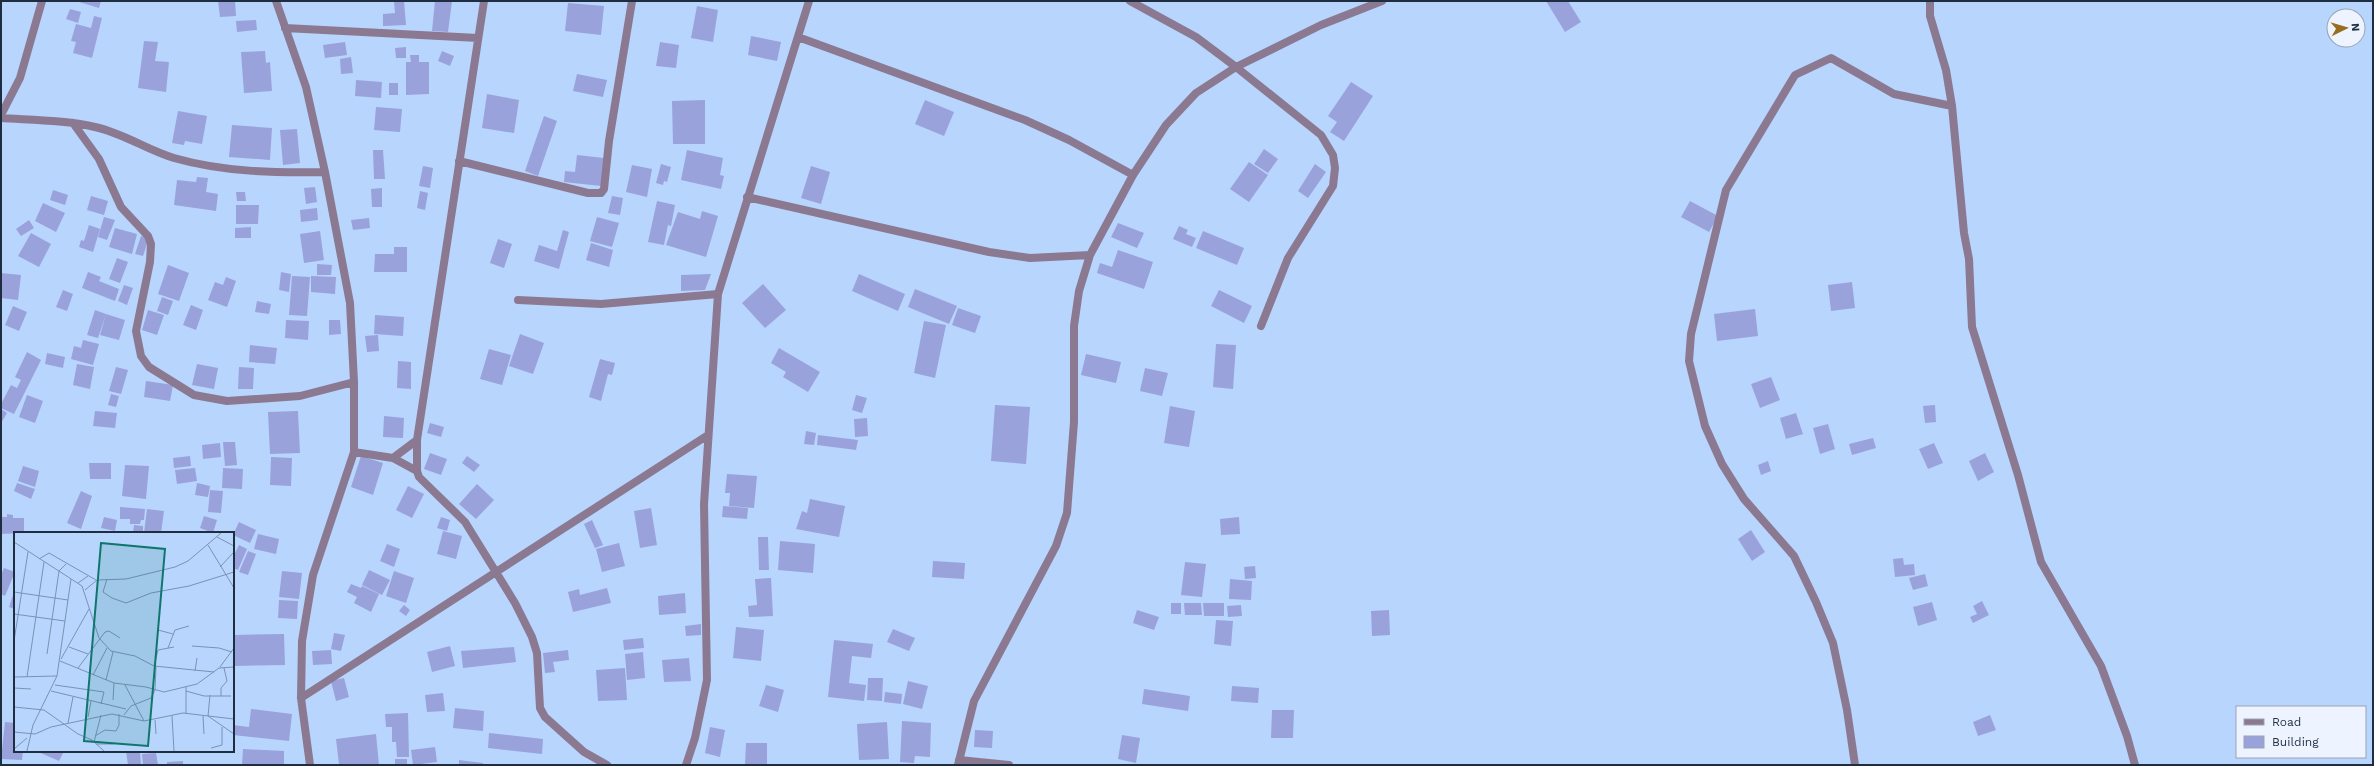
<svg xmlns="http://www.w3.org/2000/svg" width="2374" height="766" font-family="'Work Sans',sans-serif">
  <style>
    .building { fill: #9aa2db }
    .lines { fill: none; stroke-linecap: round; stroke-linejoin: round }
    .street { stroke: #8b7991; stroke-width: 8 }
    .inset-road { fill: none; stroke: #7b92b2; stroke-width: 1 }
    .view { fill: #0f766e; fill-opacity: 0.15; stroke: #0f766e; stroke-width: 2 }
    .inset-edge { fill: none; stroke: #1f2d41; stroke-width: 2 }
  </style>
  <rect width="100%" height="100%" fill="#b8d5fe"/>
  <path class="building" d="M76 1H101L99 8Z
    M218 1H235L236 16 220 17Z
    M394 1H404L406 25 383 26V14L395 13Z
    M435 1H452L448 32 432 31Z
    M1546 1H1568L1581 22 1565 32Z
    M568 3 604 6 601 35 565 31Z
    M697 6 718 10 713 42 691 38Z
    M70 9 81 12 78 23 66 19Z
    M94 16 102 18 92 58 73 53 76 42 71 41 76 24 91 28Z
    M256 20 257 30 237 32 236 21Z
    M751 36 781 42 777 61 748 55Z
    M144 41 158 42 155 61 169 62 166 92 138 88Z
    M345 42 347 55 325 58 323 45Z
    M660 42 679 45 676 68 656 66Z
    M406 47V58H396L395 48Z
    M265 51 266 63 270 62 272 91 244 93 241 52Z
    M442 51 454 56 450 66 438 61Z
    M410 55H419V62H429V94L406 95V62H411Z
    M351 57 353 73 341 74 340 59Z
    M577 74 607 80 603 97 573 91Z
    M356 80 382 82 381 98 355 96Z
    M1351 82 1373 96 1344 141 1330 132 1337 122 1328 116Z
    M389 83H398V95H389Z
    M487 94 519 100 514 133 482 128Z
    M705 100V144H673L672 101Z
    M925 100 954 112 944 136 915 124Z
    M376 107 402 109 400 132 374 130Z
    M178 111 207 116 202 144 185 141 184 145 172 143Z
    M544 116 557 121 538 176 525 171Z
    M232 125 272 128 270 160 229 157Z
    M297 129 300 163 283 165 280 130Z
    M1264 149 1278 159 1268 173 1254 164Z
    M373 150H383L385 179H374Z
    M687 150 723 158 720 175 724 176 721 189 681 180Z
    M577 155 604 158 601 186 564 182 565 171 575 172Z
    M1249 162 1268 175 1249 202 1230 189Z
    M661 164 671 167 667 182 664 181 663 185 656 183Z
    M1315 164 1326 172 1308 198 1298 191Z
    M632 165 652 169 647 197 626 192Z
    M423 166 433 168 430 188 419 186Z
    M811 166 830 172 821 204 801 198Z
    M197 177 208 178 206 192 218 194 216 211 174 205 177 180 196 182Z
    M315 187 317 202 306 204 304 188Z
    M382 188V207H372L371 189Z
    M53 190 68 195 65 205 50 200Z
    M420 191 428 193 425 210 417 208Z
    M236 192H245L246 201H237Z
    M91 196 108 201 104 215 87 210Z
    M612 196 623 198 620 215 608 213Z
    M657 201 675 205 671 226 668 225 664 245 648 242Z
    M1690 201 1718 216 1709 232 1681 217Z
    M43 203 65 213 56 232 35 221Z
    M236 205H259L258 224H236Z
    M317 208 318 220 301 222 300 210Z
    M702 211 718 216 706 257 666 245 678 212 700 219Z
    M104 217 115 220 107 240 98 237Z
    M597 217 619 223 612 247 590 241Z
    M369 218 370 228 353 230 351 220Z
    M29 220 34 228 21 236 16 229Z
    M1118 223 1144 233 1137 248 1111 237Z
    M89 225 100 229 93 252 79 247 81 240 84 241Z
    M1179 226 1188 230 1186 234 1196 238 1192 247 1173 239Z
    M251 227V238H235V228Z
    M115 228 137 234 132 254 109 247Z
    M563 230 569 232 559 269 534 261 539 245 557 251Z
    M320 231 324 260 304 263 300 234Z
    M1203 231 1244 248 1237 265 1196 248Z
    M31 233 51 244 39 267 18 256Z
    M141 236 149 238 143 256 135 254Z
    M498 239 512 244 504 268 490 263Z
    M591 243 613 250 609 267 586 260Z
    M394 247H407V272H374L375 254H394Z
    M1118 250 1153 262 1144 289 1097 273 1100 263 1112 267Z
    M117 258 128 262 120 283 109 279Z
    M317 264 332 265 331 275H317Z
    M168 265 189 273 179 301 158 294Z
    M88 272 101 277 99 281 119 289 115 301 82 288Z
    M281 272 291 274 289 292 279 290Z
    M1 273 21 275 18 300 1 298Z
    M711 274 705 290 681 291V275Z
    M859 274 905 294 898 311 852 291Z
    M292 276 310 277 307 316 289 315Z
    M311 276 336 277 335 294 311 292Z
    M226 277 236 281 227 307 208 300 215 282 223 285Z
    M1852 282 1855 308 1831 311 1828 285Z
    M763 284 786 310 765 328 742 303Z
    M124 285 133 288 127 305 118 301Z
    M915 289 957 306 949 324 908 307Z
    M63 290 73 294 67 311 56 307Z
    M1219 290 1252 306 1244 323 1211 306Z
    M162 297 173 301 168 315 157 311Z
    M257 301 271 304 269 314 255 312Z
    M191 305 203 310 196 330 183 325Z
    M13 306 27 312 19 331 5 325Z
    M958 308 981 316 975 333 952 325Z
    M1755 309 1758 336 1717 341 1714 314Z
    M95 310 106 314 98 338 87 335Z
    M148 310 164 315 157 335 142 330Z
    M106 314 125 320 119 340 100 335Z
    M375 315 404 317 403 336 374 334Z
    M286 320 309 321 308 340 285 338Z
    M329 320H340L341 334 329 335Z
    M924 321 946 325 935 378 914 373Z
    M520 334 544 343 533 374 509 366Z
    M378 335 379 351 367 352 365 336Z
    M83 340 99 344 93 365 71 359 74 346 81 348Z
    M1216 344 1236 345 1233 389 1213 387Z
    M250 345 277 348 275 364 249 362Z
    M779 348 820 372 808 392 783 377 786 372 771 363Z
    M489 349 511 355 502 385 480 379Z
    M27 352 41 360 14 414 1 408V404L11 385 17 388 21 380 15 377Z
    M47 353 65 357 63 368 45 364Z
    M1086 354 1121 362 1116 383 1081 375Z
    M600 359 615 363 612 375 608 374 601 401 589 397Z
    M398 361 411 362V389L397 388Z
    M77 364 94 367 90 389 73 385Z
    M197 364 218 368 214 389 192 385Z
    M116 367 128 370 121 394 109 391Z
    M239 367 254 368 253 389H238Z
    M1145 368 1168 373 1162 396 1140 391Z
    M1771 377 1780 400 1760 408 1751 384Z
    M146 381 173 385 170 401 144 397Z
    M111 394 119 396 116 407 108 405Z
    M27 395 43 401 35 423 19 417Z
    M856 395 867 398 862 413 852 410Z
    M995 405 1030 407 1026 464 991 461Z
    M1935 405 1936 422 1925 423 1923 406Z
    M1170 406 1195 411 1189 447 1164 443Z
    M1 409 7 413 1 423Z
    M95 411 117 413 115 428 93 426Z
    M298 411 300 453 270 454 268 412Z
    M1796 413 1803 434 1786 439 1780 418Z
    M384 416 404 418 403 438 383 437Z
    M867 418 868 436 855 437 854 419Z
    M430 423 444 427 441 437 427 433Z
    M1828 424 1835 449 1820 454 1813 428Z
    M806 431 816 433 814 445 804 444Z
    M818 435 858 440 856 450 817 445Z
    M1873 438 1876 448 1852 455 1849 444Z
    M223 442H235L237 465 225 466Z
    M220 443 221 457 203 459 202 445Z
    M1934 443 1943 463 1928 469 1919 449Z
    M430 453 447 459 441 475 424 469Z
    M1985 453 1994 472 1978 481 1969 461Z
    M190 456 191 466 174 468 173 458Z
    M361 456 383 463 373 495 351 487Z
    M467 456 480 465 474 472 462 463Z
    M271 457 292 458 291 486 270 485Z
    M1768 461 1771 471 1761 475 1758 465Z
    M89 463H111V479H90Z
    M125 465 149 466 146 499 122 496Z
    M23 466 39 471 35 487 18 481Z
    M195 468 197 481 177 484 175 470Z
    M223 468 243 469 242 489 222 488Z
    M727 474 757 476 754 508 729 506 730 493H725Z
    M17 483 35 489 31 499 14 491Z
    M197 483 210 486 208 497 195 495Z
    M477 484 494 500 476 519 459 504Z
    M408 486 424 494 412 518 396 510Z
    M210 490 223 491 221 513 208 512Z
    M81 491 92 496 81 529 67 523Z
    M810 499 845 506 839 537 796 529 802 511 807 513Z
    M723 506 748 508 747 519 722 517Z
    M120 507 145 509 144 520H141L140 524H130V519H120Z
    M651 508 657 545 640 548 634 511Z
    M147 509 164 511 161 533H144Z
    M7 514 13 515V518H24V533L1 534V517H7Z
    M204 516 217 520 213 533 200 528Z
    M104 517 117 520 115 531 101 528Z
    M441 517 450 520 447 531 437 528Z
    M1239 517 1240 534 1221 535 1220 519Z
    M592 520 603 545 595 548 584 524Z
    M239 522 256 530 250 543 233 535Z
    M134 525 143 526V533H133Z
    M1751 530 1765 552 1752 561 1738 539Z
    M443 531 462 536 456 559 437 554Z
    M258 534 279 539 276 554 254 549Z
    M758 537H768L769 570H759Z
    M780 541 815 544 813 573 778 570Z
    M619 543 625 566 602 572 596 549Z
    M387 544 400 549 394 567 380 561Z
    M239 545 247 549 238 570 233 568V552L235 553Z
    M248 551 256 554 248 575 239 572Z
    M1903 558 1904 565 1914 564 1915 575 1895 577 1893 559Z
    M933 561 965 563 964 579 932 577Z
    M1185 562 1206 564 1202 597 1181 595Z
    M1255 566 1256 578 1245 579 1244 567Z
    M4 568 15 572 5 596 1 594V575Z
    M369 570 390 580 382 595 362 585Z
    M282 571 302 573 299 599 279 597Z
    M394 571 414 578 406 603 386 596Z
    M1925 574 1928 586 1913 590 1909 578Z
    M771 578 773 616 749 617 748 606 757 605 755 579Z
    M1230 579 1252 581 1251 600 1229 599Z
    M351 584 361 588 362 586 379 594 371 612 354 603 357 597 347 592Z
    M607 588 611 603 573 612 568 592 579 589 580 595Z
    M15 589V609L9 607Z
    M685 593 686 613 659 615 658 596Z
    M279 600 298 601 297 619 278 618Z
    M1982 601 1989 615 1973 623 1970 617 1977 614 1973 606Z
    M1932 602 1937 620 1918 626 1913 607Z
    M1171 603H1181V614H1171Z
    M1184 603H1201L1202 615H1185Z
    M1203 603H1224V616H1204Z
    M404 605 410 610 406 616 399 611Z
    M1241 605 1242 616 1228 617 1227 606Z
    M1137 610 1159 617 1154 630 1133 623Z
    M1389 610 1390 635 1372 636 1371 611Z
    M1216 620 1233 621 1231 646 1214 644Z
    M701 624V635L686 636 685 626Z
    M736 627 764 630 761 661 733 658Z
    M893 629 915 638 909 651 887 642Z
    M334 633 345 635 341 651 331 649Z
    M284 634 285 665 233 666V635Z
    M643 638 644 648 624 650 623 640Z
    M834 640 873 644 871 658 852 656 849 683 866 685 864 701 828 697Z
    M450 646 455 666 432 672 427 652Z
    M514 647 516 662 463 668 461 651Z
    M331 650 332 664 313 665 312 651Z
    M568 650 569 660 553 662 555 672 545 673 543 653Z
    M643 652 645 678 627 680 625 654Z
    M689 658 691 681 664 682 662 660Z
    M625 668 627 700 598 701 596 670Z
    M344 678 349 697 336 701 331 681Z
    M868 678H883L882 701 867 700Z
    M908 681 928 686 922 709 903 704Z
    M766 685 784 690 778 712 759 706Z
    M1232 686 1259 688 1258 703 1231 701Z
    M1144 689 1190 696 1188 711 1142 704Z
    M885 692 902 694 901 704 884 702Z
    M443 693 445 711 427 712 425 695Z
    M455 708 484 711 483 731 453 728Z
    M251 709 292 714 289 741 233 735V725L249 727Z
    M1272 710H1294L1293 738H1271Z
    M408 713 409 757H397L396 742H392V727H386L385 714Z
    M1990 715 1996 730 1978 736 1973 722Z
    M902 721 931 723 930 757 915 756 914 763 900 762Z
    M5 722 15 723V751H23L22 760 1 759Z
    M887 722 889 759 859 760 857 724Z
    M710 727 725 730 720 757 705 753Z
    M975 730 993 731 992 748 974 747Z
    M489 733 543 739 542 754 488 748Z
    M376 734 379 765 339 764 336 739Z
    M1122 735 1140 738 1136 763 1118 759Z
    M746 743H767V765H745Z
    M435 747 437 762 413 765 411 750Z
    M243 749 284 751V765H242Z
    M36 751H64L59 761Z
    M126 751H140L141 765H128Z
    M156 753 158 765H143L142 754Z
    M395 759H407V765H395Z
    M459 760 483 763V765H459Z
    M183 761V765H167V762Z"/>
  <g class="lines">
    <path class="street" d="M276 1 306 87 325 172 350 303 354 382V452L313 575 302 641 301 698 310 765
      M484 1 417 440V471L419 477 465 522 515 603 532 637 537 653 540 708 545 717 584 752 607 765
      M1130 1 1196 37 1236 67 1321 135 1333 155 1335 168 1333 186 1288 258 1261 326
      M1930 1V16L1946 70 1952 106 1964 233 1969 259 1972 327 2018 475 2041 562 2101 666 2127 736 2135 765
      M285 28 478 38
      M798 37 1025 120 1069 140 1133 175
      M1 115 20 78 42 1
      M1 118C32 120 65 120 95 127 123 133 147 150 174 158 223 172 275 173 325 172
      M73 123 99 159 121 207 148 236 151 244 150 262 136 331 141 356 149 367 194 395 227 401 300 396 354 382
      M459 161 588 193H601L604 189 609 141 632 1
      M747 197 989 252 1030 258 1090 255
      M518 300 601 304 718 294
      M354 452 393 458 417 471
      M393 458 417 440
      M301 698 708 435
      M959 760 1009 765
      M686 765 695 738 707 680 704 504 718 294 809 1
      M958 765 974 701 1056 546 1067 513 1074 422V326L1079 291 1090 255 1133 175 1166 125 1196 93 1236 67 1321 25 1382 1
      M1855 765 1847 710 1833 643 1816 602 1794 556 1744 499 1722 464 1705 426 1689 361 1691 334 1726 190 1795 75 1831 58 1894 94 1952 106"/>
  </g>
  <g transform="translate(14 532)">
    <rect width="220" height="220" fill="#b8d5fe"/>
    <path class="inset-road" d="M203 5 220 14M0 10 68 54 85 106 97 119 121 124 140 134 200 140M194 13 220 56M25 27 35 21 82 48M206 35 220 20M93 47 89 60 98 66 112 71 137 61 175 54 220 40M64 51 74 44M71 58 83 48 112 47 161 35 174 29 207 1M0 60 54 68M0 82 51 89M144 98 159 102M0 109 14 20M178 114 205 116 218 120M55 115 74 122M154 116 161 98 175 94M33 122 45 39 52 32M47 127 75 77M46 129 100 151 132 155 150 160 183 152 205 136 220 135M140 134 144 118 160 115M206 135 220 116M64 136 91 100 95 99 106 106M181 139 183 126M79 143 93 116M0 145 43 144M13 145 30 30M92 148 99 120M41 153 90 160 87 172M111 153 130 189M0 156 17 157M37 159 112 177M172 159 190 164H217M196 163 194 184 220 202M207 164V156L213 149 210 136M99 168 100 151M0 175 30 178 64 202 78 208 90 219M172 182V155M110 183 117 174 137 166 141 158 142 135M158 184 160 219M189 184 190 202M74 185 77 169M141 188 142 202M54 191 59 165M0 200 21 202 37 195 98 182 130 189 169 181 220 187M81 204 91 198 102 199 105 193V182M80 210 87 183M82 212H99M197 216 208 213V195M0 217 13 206M13 219 19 193 43 144 57 47"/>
    <path class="view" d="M87 11 151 17 134 214 70 209Z"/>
    <rect width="220" height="220" class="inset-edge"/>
  </g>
  <rect width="2374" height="766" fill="none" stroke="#1f2d41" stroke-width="4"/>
  <rect x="2236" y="706" width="130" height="52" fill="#edf4ff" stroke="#9ba4b3"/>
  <rect x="2244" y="719" width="20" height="6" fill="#8b7991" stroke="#9ba4b3"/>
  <text x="2272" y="726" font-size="12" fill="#1f2d41">Road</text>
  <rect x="2244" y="736" width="20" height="12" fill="#9aa2db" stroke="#9ba4b3"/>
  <text x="2272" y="746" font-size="12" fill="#1f2d41">Building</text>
  <g transform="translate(2346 28) rotate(85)"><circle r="19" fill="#edf4ff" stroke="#9ba4b3"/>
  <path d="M0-3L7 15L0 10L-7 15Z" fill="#986d1b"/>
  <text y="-6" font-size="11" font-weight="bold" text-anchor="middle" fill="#1f2d41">N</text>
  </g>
</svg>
